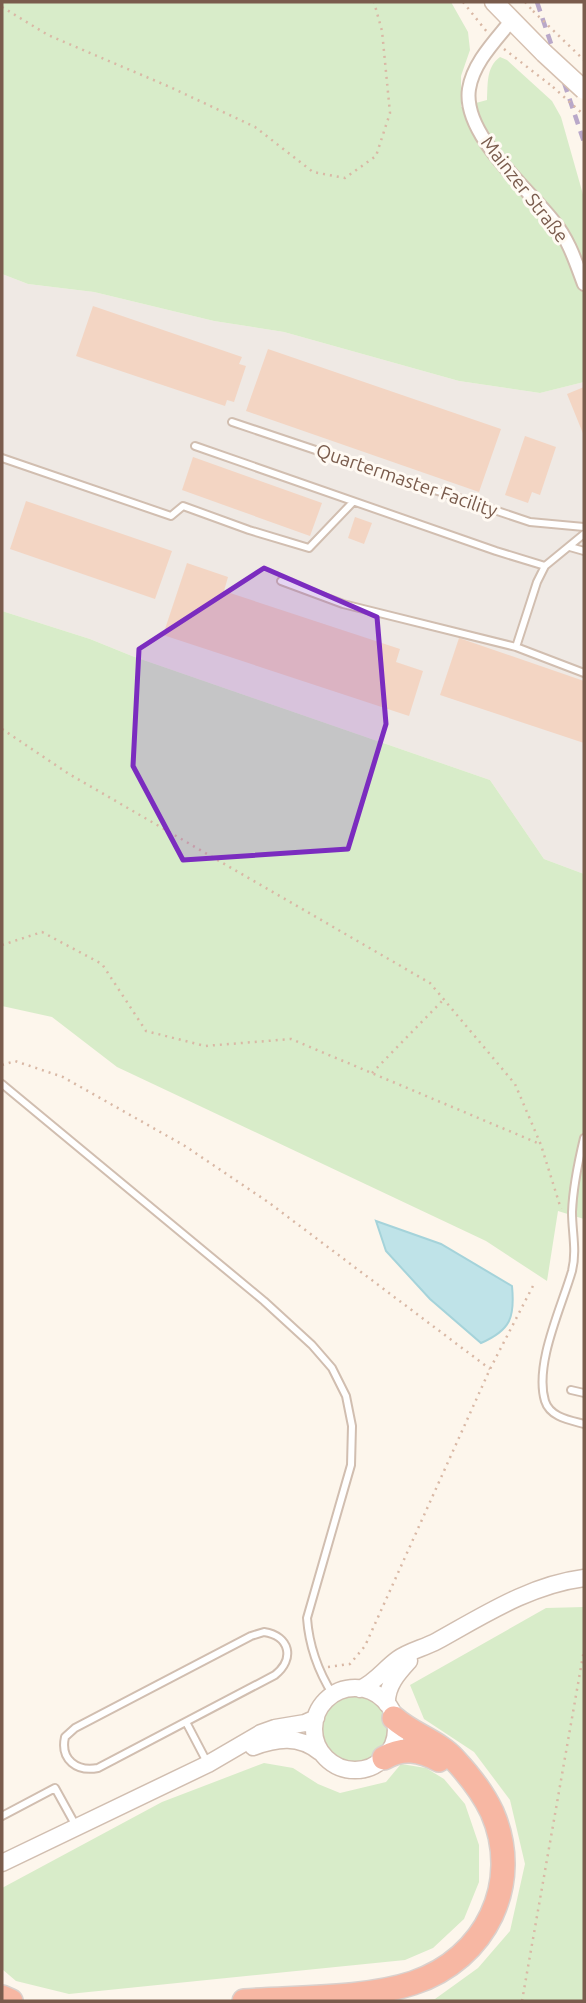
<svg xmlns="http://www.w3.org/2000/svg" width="586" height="2003" font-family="Ubuntu,sans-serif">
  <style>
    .industrial { fill: #efe9e4 }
    .green { fill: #d8ecc9 }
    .water { fill: #bfe3e8; stroke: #a5d3da; stroke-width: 2 }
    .building { fill: #f3d5c3 }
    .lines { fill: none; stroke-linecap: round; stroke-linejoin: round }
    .service-casing { stroke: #d1beb0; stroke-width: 10 }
    .minor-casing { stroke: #d1beb0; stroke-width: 16 }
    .tertiary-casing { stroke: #d1beb0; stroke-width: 19 }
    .secondary-casing { stroke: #d6c0b0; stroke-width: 21 }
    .motorway-casing { stroke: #dad1cd; stroke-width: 26 }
    .path { stroke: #d9b8a5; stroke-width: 2.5; stroke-dasharray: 2 5; stroke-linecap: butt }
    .service { stroke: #fff; stroke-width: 6 }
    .minor { stroke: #fff; stroke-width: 12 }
    .tertiary { stroke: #fff; stroke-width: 16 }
    .secondary { stroke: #fff; stroke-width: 18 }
    .motorway { stroke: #f7b7a3; stroke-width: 23 }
    .rail { stroke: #b9a8c9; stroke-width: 4.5; stroke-dasharray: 10 7; stroke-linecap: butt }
    .secondary-bridge-casing { stroke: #d6c0b0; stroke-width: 21; stroke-linecap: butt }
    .path-bridge { stroke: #d9b8a5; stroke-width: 2.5; stroke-dasharray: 2 5; stroke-linecap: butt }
    .secondary-bridge { stroke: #fff; stroke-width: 18 }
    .marked { fill: #7b2cbf; fill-opacity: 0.2; stroke: #7b2cbf; stroke-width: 5; stroke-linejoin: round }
    .labels { text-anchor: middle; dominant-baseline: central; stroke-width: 6; stroke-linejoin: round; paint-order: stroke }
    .street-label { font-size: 19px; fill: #7a5c4d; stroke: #fffaf3 }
  </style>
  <rect width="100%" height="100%" fill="#fdf6ec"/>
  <path class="industrial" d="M2 274 28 284 94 292 214 321 284 332 459 381 540 393 584 382V874L544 859 490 780 132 656 90 639 2 611Z"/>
  <path class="green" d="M2 2H451L468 32 470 50 461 76V107L487 100C488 84 486 67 500 57L507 60 552 101 561 117 584 198V382L540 393 459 381 284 332 214 321 94 292 28 284 2 274Z
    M2 611 90 639 132 656 490 780 544 859 584 874V1219L558 1211 547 1281 486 1241 117 1067 52 1017 2 1006Z
    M584 1607V2001H413L435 1999 478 1968 510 1931 525 1864 510 1800 474 1752 424 1719 410 1685 546 1608Z
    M322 1729a33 33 0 1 1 66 0a33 33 0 1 1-66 0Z
    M264 1763 293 1768 318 1784 340 1793 386 1782 401 1764 426 1768 444 1779 465 1804 479 1845V1882L464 1919 433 1948 405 1960 69 1994 16 1981 2 1969V1888L162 1802Z"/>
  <path class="water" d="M376 1221 441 1244 512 1286C515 1317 511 1330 481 1343L430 1299 386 1251Z"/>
  <path class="building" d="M93 306 242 357 239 364 246 366 234 402 227 400 225 406 76 356Z
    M268 349 501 429 479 492 246 411Z
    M584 387V436L567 394Z
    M525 436 556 447 540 495 532 492 528 503 505 495Z
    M193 457 322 503 310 536 182 490Z
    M26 501 172 551 155 599 10 549Z
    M355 517 372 523 364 544 348 538Z
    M187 563 228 577 224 591 400 649 396 662 423 671 409 716 163 635Z
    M459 638 584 681V743L440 695Z"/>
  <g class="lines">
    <g class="service-casing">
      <path id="service" d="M232 422 530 522 584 527
        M195 446 496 551 545 566
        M2 458 171 516 183 506 249 530 309 548 353 502
        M570 547 584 551
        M281 581 343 604 516 647 584 673
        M516 647 537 582 545 566 584 534
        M2 1084 264 1301 312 1345 332 1368 346 1396 352 1426 351 1465 307 1618C309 1646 318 1671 333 1695
        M584 1138C578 1163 573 1187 572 1212 572 1232 577 1251 572 1271 562 1306 534 1364 545 1401 550 1417 569 1420 584 1424
        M571 1390 584 1393
        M264 1632C290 1636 295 1659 275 1675L98 1768C77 1772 60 1760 65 1737L75 1728 251 1636Z
        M186 1722 208 1764
        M2 1816 55 1788 76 1826"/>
    </g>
    <g class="minor-casing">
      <path id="minor" d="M511 21C495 41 473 63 469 89 462 135 528 188 554 222 569 240 576 263 584 284"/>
    </g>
    <g class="tertiary-casing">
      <path id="tertiary" d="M314 1729a41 41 0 1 1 82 0a41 41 0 1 1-82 0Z
        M360 1689C376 1682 384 1669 398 1659 409 1651 424 1648 437 1641 484 1615 530 1585 584 1578
        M387 1704C386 1686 398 1673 409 1661
        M253 1747C277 1738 299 1735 320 1752
        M2 1863 208 1764 261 1733 275 1728 305 1723 316 1718"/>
    </g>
    <g class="secondary-casing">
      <path id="secondary" d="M494 2 544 53"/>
    </g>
    <g class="motorway-casing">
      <path id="motorway" d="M384 1758C403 1747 420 1750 439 1760
        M2 1997 11 2001
        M244 2001C297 1997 364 1999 413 1983 486 1959 523 1883 492 1812 483 1793 469 1775 455 1760 438 1741 413 1735 394 1718"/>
    </g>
    <path class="path" d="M463 2 487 32
      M525 2 533 11
      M2 7 48 35 170 87 255 127 313 172 345 178 376 156 390 113 382 31 374 2
      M504 49 553 87
      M2 729 69 774 430 983 515 1084 541 1145 561 1209
      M2 945 42 932 102 964 146 1031 205 1046 291 1039 540 1144
      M2 1065 15 1061 63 1077 185 1146 268 1202 490 1369
      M372 1073 443 1000
      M328 1667 350 1664 365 1646 490 1369 534 1284
      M522 2001 584 1650"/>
    <use href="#service" class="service"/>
    <use href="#minor" class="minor"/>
    <use href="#tertiary" class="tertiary"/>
    <use href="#secondary" class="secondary"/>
    <use href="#motorway" class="motorway"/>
    <path class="rail" d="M537 2 584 142"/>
    <g class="secondary-bridge-casing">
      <path id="secondary-bridge" d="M544 53 584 90"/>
    </g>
    <path class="path-bridge" d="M533 11 584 60
      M553 87 584 115"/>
    <use href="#secondary-bridge" class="secondary-bridge"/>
  </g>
  <path class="marked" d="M264 568 377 617 386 724 348 849 183 860 133 766 139 649Z"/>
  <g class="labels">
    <g class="street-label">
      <text transform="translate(525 189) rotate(52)">Mainzer Straße</text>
      <text transform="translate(407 480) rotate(19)">Quartermaster Facility</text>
    </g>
  </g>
  <rect width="586" height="2003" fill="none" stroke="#7a5c4d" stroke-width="7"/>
</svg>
